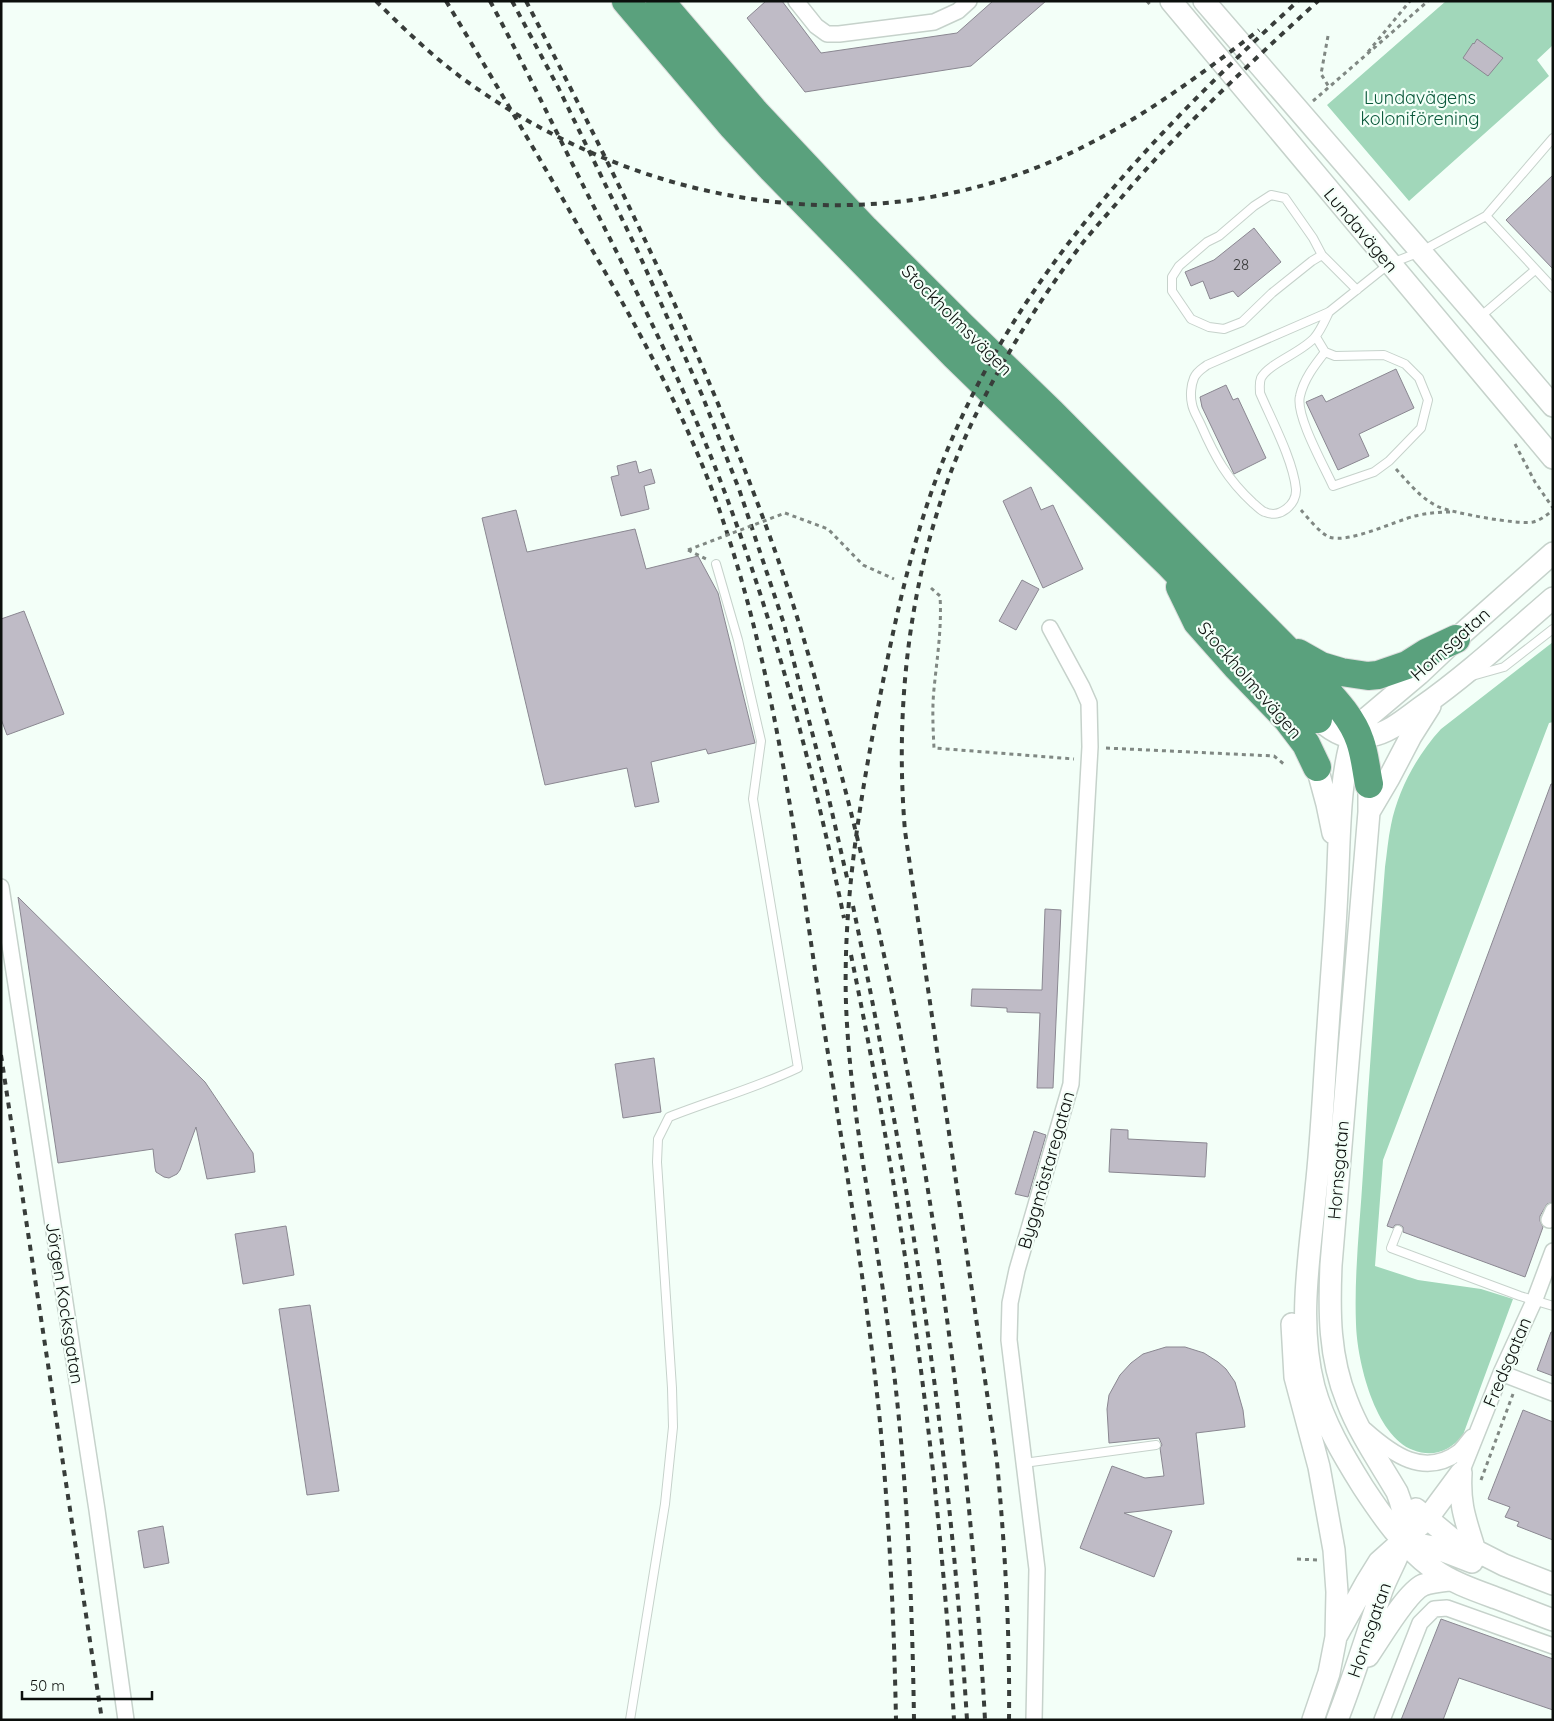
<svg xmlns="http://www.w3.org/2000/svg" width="1554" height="1721" font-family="Quicksand,sans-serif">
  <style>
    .green { fill: #a1d7ba }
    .building { fill: #bfbbc6; stroke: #8a8791 }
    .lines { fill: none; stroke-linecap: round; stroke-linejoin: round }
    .service-casing { stroke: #c6d2cb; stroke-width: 10 }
    .minor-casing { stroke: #c6d2cb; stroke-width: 18 }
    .secondary-casing { stroke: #c6d2cb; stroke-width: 24 }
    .motorway-casing { stroke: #ddd; stroke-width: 30 }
    .path { stroke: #808883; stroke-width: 3; stroke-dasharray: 4 4; stroke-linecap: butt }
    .service { stroke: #fff; stroke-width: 8 }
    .minor { stroke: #fff; stroke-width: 15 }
    .secondary { stroke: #fff; stroke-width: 21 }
    .motorway { stroke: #5aa17d; stroke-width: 28 }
    .rail { stroke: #383d3a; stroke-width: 4; stroke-dasharray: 6 6; stroke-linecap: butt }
    .path-bridge { stroke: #808883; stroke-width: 3; stroke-dasharray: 4 4; stroke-linecap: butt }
    .labels { text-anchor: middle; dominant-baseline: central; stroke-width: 4.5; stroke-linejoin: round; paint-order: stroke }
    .number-label { font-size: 15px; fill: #383a3a }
    .park-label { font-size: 18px; fill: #085739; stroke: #f3fff8 }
    .street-label { font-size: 18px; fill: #0b0f0c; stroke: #f3fff8 }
  </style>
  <rect width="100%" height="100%" fill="#f3fff8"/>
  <path class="green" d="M1446 1H1553V45L1537 60 1549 76 1409 201 1327 105Z
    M1553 642V722L1549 723 1383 1160 1375 1266 1418 1280 1481 1289 1513 1299 1463 1435C1450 1451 1433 1458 1413 1450 1375 1436 1357 1361 1356 1324 1354 1274 1360 1223 1363 1173 1369 1071 1377 969 1385 867 1387 853 1388 839 1391 825 1398 790 1417 755 1441 729Z"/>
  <path class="building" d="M766 1H782L821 53 957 33 993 1H1046L971 66 805 92 747 18Z
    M1477 39 1503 58 1488 76 1463 58 1473 43 1474 44Z
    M1553 175V269L1506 220Z
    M1254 228 1281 262 1238 297 1233 291 1210 299 1203 281 1191 286 1185 272 1214 260Z
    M1396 369 1414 408 1359 434 1369 456 1338 470 1306 402 1322 395 1326 402Z
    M1226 385 1233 400 1238 398 1266 458 1234 474 1202 407 1200 397Z
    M636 461 639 473 651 469 655 483 644 486 649 509 621 516 611 477 619 475 617 466Z
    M1031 487 1041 510 1053 505 1083 569 1043 588 1003 501Z
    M516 510 527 552 635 529 646 569 698 556 718 593 755 743 708 754 706 749 651 762 659 802 635 807 627 768 545 785 482 518Z
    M1022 580 1039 589 1016 630 999 621Z
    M24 611 64 714 7 735 1 719V619Z
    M1551 784H1553V1202L1547 1204 1540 1216V1221L1543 1227 1525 1277 1403 1232V1227L1400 1225H1395L1393 1228 1387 1226Z
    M18 897 205 1082 253 1153 255 1172 207 1179 196 1127 180 1170 177 1174 169 1178 164 1177 156 1172 155 1168 153 1149 58 1163Z
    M1045 909 1061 910 1053 1088H1037L1040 1013 1007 1012V1008L971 1006 972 989 1042 990Z
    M654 1058 661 1112 623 1118 615 1064Z
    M1111 1129 1128 1130V1139L1207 1143 1205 1177 1109 1172Z
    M1034 1131 1046 1135 1028 1197 1015 1194Z
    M286 1226 294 1275 243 1284 235 1234Z
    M310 1305 339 1491 307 1495 279 1309Z
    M1551 1332H1553V1376L1537 1370Z
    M1166 1347H1185L1204 1353 1218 1362 1226 1369 1235 1382 1243 1410 1245 1427 1196 1433 1204 1504 1124 1513 1172 1531 1154 1577 1080 1548 1112 1466 1145 1478 1164 1476 1160 1448 1162 1445 1159 1438 1109 1443 1107 1409 1109 1395 1120 1375 1131 1363 1143 1354Z
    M1523 1410 1553 1422V1540L1517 1526 1519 1522 1505 1517 1510 1507 1488 1499Z
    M163 1526 169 1563 144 1568 138 1531Z
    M1441 1619 1553 1659V1710L1459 1678 1443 1720H1401Z"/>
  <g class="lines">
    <g class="service-casing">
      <path id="service" d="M1486 216 1553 138
        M1322 255 1312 261 1272 293 1242 322 1224 329 1209 327 1191 319 1172 291V277L1179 266 1207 242 1219 236 1254 206 1271 195 1285 198 1313 238 1322 255 1357 290
        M1329 312C1325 320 1321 330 1315 337 1303 352 1269 363 1261 378 1259 383 1260 388 1260 393 1272 421 1293 460 1296 489 1297 504 1280 519 1265 512 1261 511 1257 506 1253 503 1227 479 1215 457 1201 425 1198 418 1193 411 1192 404 1190 396 1191 385 1194 378 1197 371 1202 369 1207 365L1329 312 1389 264 1420 252 1486 216 1553 288
        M1480 317 1535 270
        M1316 337 1325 352C1314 366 1304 379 1300 396 1295 415 1324 466 1333 486L1374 472 1389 461 1421 428 1428 400 1419 378 1405 364 1384 355 1335 356 1325 352
        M1472 676 1504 667 1553 629
        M1398 1230 1391 1248 1520 1296 1553 1306
        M1024 1463 1156 1445
        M630 1720 665 1504 673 1427 672 1388 657 1162 658 1139 669 1117C712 1100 756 1088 798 1068L753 799 761 741 738 640 716 564"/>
    </g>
    <g class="minor-casing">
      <path id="minor" d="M796 1 816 26 827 34H839L934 22 958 11 969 1
        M1 887 97 1510 126 1720
        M1549 1220 1553 1211
        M1501 1373 1553 1393
        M1365 1430C1392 1454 1424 1478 1459 1452 1464 1448 1468 1441 1472 1437
        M1461 1473 1501 1373 1535 1299 1553 1251
        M1034 1720 1037 1569 1009 1340 1010 1303 1017 1270 1071 1084 1090 747 1089 703 1082 687 1050 628
        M1382 1720 1420 1623 1434 1609 1447 1608 1553 1646"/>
    </g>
    <g class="secondary-casing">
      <path id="secondary" d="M1171 1 1553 458
        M1204 1 1479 319 1553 406
        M1553 553 1456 639 1419 674 1355 728C1338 779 1340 837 1337 890 1335 935 1331 981 1328 1027 1324 1081 1322 1135 1316 1189 1310 1254 1297 1322 1314 1387 1324 1423 1343 1455 1363 1487 1382 1516 1403 1546 1432 1568 1451 1582 1474 1590 1496 1598 1515 1605 1534 1613 1553 1620
        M1318 719C1335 734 1347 740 1370 736 1389 733 1405 719 1420 708 1467 675 1509 636 1553 598
        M1317 767 1327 804 1333 833
        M1369 812 1389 778 1411 736 1430 706
        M1292 1324 1295 1377 1319 1467 1334 1550 1337 1592 1336 1637
        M1461 1473C1459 1506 1466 1521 1475 1551
        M1416 1509 1451 1538 1504 1565 1553 1584
        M1403 1541 1433 1547 1472 1562
        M1368 1656C1380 1639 1406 1593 1423 1585 1431 1582 1441 1581 1450 1580
        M1313 1720 1329 1673 1336 1637 1366 1583 1379 1562 1427 1519 1461 1473
        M1337 1720C1354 1677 1367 1634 1382 1590 1388 1574 1398 1558 1403 1541 1407 1525 1403 1507 1397 1492 1380 1463 1359 1433 1347 1401 1329 1357 1329 1312 1331 1265L1369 812V784"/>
    </g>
    <g class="motorway-casing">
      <path id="motorway" d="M626 1 732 126 772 169 955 356 1170 565 1318 719
        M660 1 755 112 865 229 962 326 1051 412 1312 675C1330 695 1352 716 1360 741 1365 755 1366 770 1369 784
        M1180 587 1197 622 1236 666 1287 719 1306 744 1317 767
        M1298 653 1321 666 1341 672 1368 676 1378 675 1407 665 1426 653 1456 639"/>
    </g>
    <path class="path" d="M1147 1 1152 7
      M1328 36 1321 74 1329 87
      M1368 52 1410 1
      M1313 101 1428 1
      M1515 444 1535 482 1553 508
      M1396 469C1409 483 1421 499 1439 507 1453 513 1518 525 1533 522 1541 520 1547 515 1553 510
      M1301 510C1307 517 1321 534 1329 537 1348 544 1395 521 1415 516 1427 513 1438 512 1450 512
      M785 513 828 529 863 565 894 579
      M688 550 706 559
      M931 588 940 596C942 628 937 658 934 689 932 708 933 728 934 748L1074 759
      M1106 748 1274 756 1285 765
      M1481 1480 1513 1394
      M1297 1559 1317 1560"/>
    <use href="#service" class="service"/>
    <use href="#minor" class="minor"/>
    <use href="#secondary" class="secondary"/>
    <use href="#motorway" class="motorway"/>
    <path class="rail" d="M376 1C405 30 435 59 469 83 640 205 858 245 1055 160 1129 128 1195 79 1259 30
      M446 1C493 79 539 157 584 236 633 319 680 404 714 495 772 654 793 823 818 990 840 1131 864 1271 879 1412 889 1514 894 1617 896 1720
      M490 1C527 70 560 140 595 209 642 302 689 396 725 493 777 631 814 774 844 918
      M512 1 559 89 639 254 702 395 739 489 784 624 826 786 848 882
      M526 1C621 185 713 372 781 568 798 617 812 666 825 715 854 817 877 919 898 1022 943 1252 972 1485 985 1720
      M853 906C909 1174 950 1446 967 1720
      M851 955C903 1207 939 1463 954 1720
      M1 1055 102 1720
      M914 1720C912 1586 906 1452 887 1319 873 1214 850 1110 846 1004 843 904 859 805 878 707 895 619 914 529 949 446 1023 269 1159 128 1298 1
      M1009 1720C1010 1633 1005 1548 997 1462L905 831C895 712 908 590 949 477 979 396 1029 314 1081 245 1092 231 1104 218 1116 204 1177 131 1247 66 1318 1"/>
    <path class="path-bridge" d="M688 550 785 513"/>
  </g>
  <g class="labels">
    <g class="number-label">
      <text x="1241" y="264">28</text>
    </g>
    <g class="park-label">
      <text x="1420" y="97">Lundavägens<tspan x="1420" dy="21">koloniförening</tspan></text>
    </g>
    <g class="street-label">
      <text transform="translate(1361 230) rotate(50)">Lundavägen</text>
      <text transform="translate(957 320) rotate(45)">Stockholmsvägen</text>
      <text transform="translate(1450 644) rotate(-42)">Hornsgatan</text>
      <text transform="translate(1250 680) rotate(49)">Stockholmsvägen</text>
      <text transform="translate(1046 1170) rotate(-74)">Byggmästaregatan</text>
      <text transform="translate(1338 1170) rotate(-85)">Hornsgatan</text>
      <text transform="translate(65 1303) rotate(81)">Jörgen Kocksgatan</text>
      <text transform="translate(1507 1362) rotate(-67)">Fredsgatan</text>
      <text transform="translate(1369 1630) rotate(-71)">Hornsgatan</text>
    </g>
  </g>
  <rect width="1554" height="1721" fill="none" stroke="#0b0f0c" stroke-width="5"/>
  <path d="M22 1691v8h130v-8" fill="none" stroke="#0b0f0c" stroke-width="2.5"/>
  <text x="30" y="1691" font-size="15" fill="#0b0f0c" stroke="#f3fff8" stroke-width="4" paint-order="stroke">50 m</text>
</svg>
